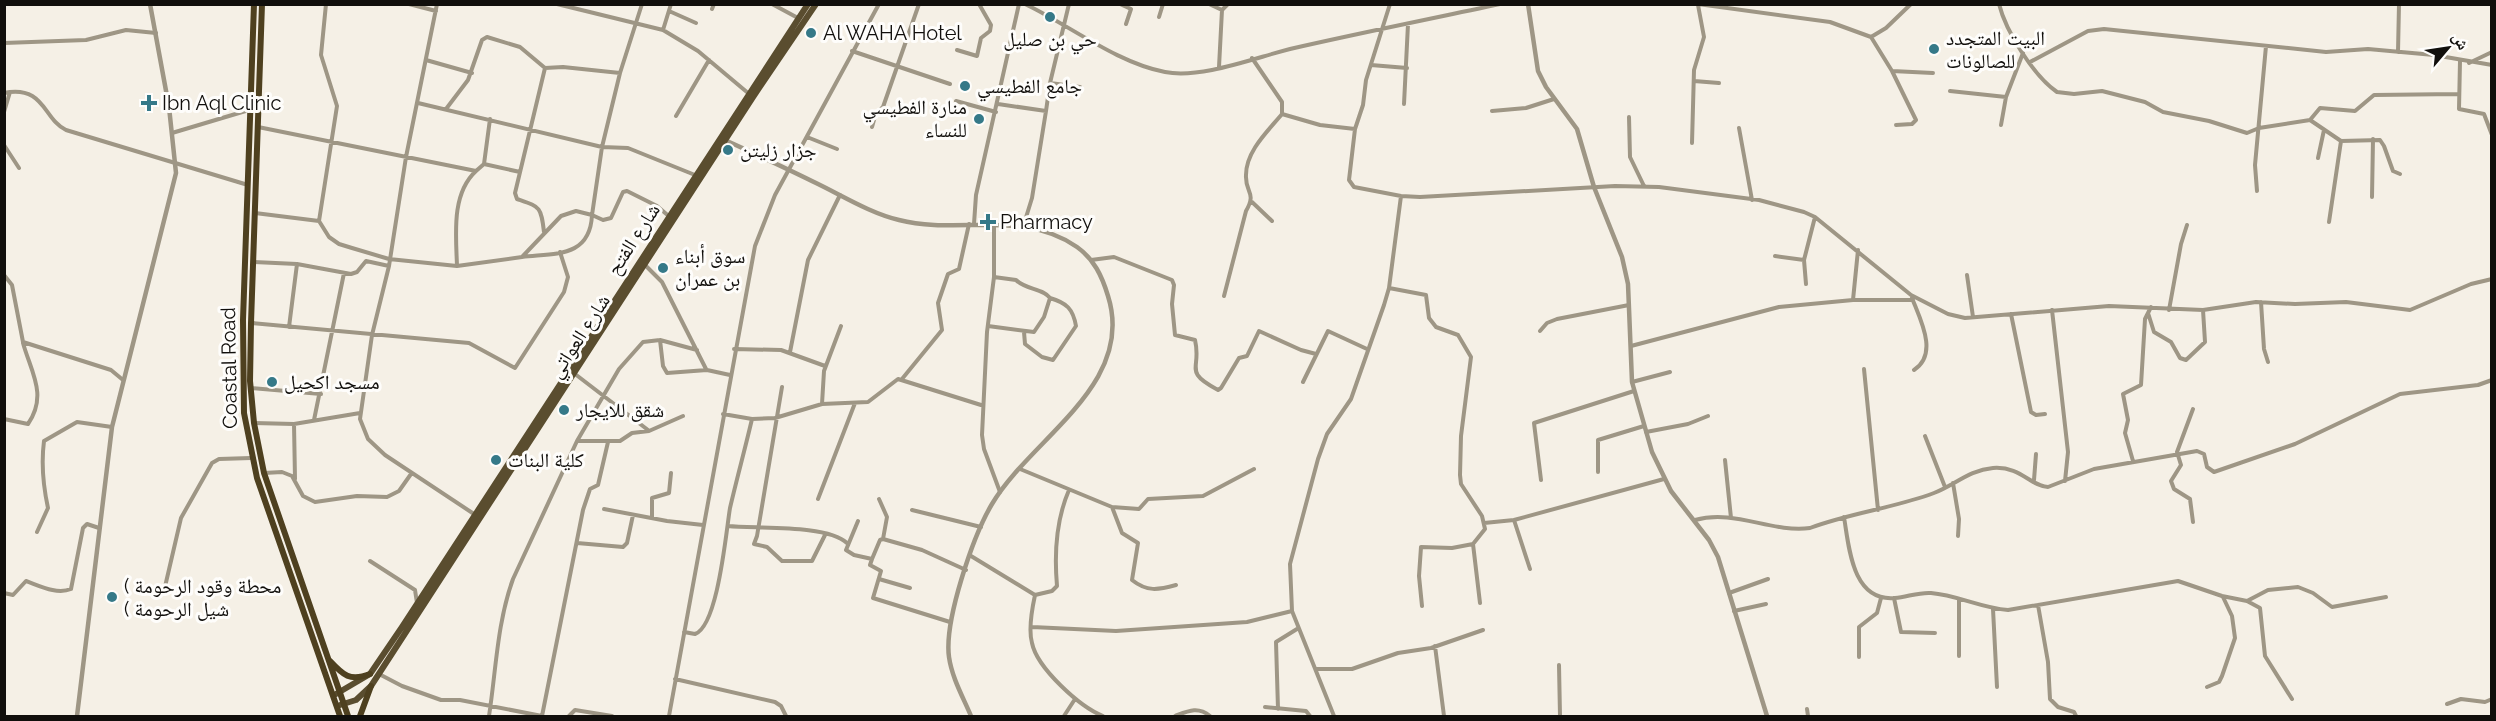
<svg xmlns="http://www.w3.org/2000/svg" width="2496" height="721" font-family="Raleway,'Noto Naskh Arabic',sans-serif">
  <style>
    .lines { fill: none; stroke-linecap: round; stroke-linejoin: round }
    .minor { stroke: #9e9685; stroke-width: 4 }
    .tertiary { stroke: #9e9685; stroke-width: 4.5 }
    .primary { stroke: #5a4d2f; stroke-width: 6 }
    .trunk { stroke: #4e401f; stroke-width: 6 }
    .poi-dot { fill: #357988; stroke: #fefdfb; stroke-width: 2 }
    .labels { text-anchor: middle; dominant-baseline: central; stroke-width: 6; stroke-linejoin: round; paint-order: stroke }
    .poi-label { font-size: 20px; fill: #110f0c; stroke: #fefdfb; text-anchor: start }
    .street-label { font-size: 20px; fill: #110f0c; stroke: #fefdfb }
  </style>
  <rect width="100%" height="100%" fill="#f5f0e6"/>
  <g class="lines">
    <path class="minor" d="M326 4 321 55 337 106 319 221 329 237 339 244 352 248 389 259 457 266 522 257 561 216 576 211 592 215 602 147 620 73 642 4
      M409 4 436 11
      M437 4 406 157 389 266 372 335 360 419 368 439 385 455 474 514
      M557 4 663 30 698 51 748 93
      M772 4 798 18
      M1025 4C1069 25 1117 63 1165 72 1201 79 1254 58 1290 49 1360 33 1430 19 1500 4
      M1120 4 1131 9 1126 24
      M1209 4 1222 10
      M1698 4 1830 22 1871 37 1886 28 1911 4
      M1999 4C2006 32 2034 76 2057 92L2074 94 2102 91 2145 102 2163 112 2209 121 2247 133 2259 128 2310 120 2320 108 2355 111 2374 95 2458 94
      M712 9 714 4
      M669 11 696 23
      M1159 17 1163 4
      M663 30 671 4
      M1871 37 1892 71 1916 120 1912 124 1896 125
      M4 43 86 40 126 30 156 33
      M957 50 977 56 981 38 990 31 991 25 979 4
      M852 51 950 84
      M2398 52 2399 4
      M1252 58 1282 102V114L1320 125 1355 129 1349 180 1354 187 1401 196 1420 197 1615 186 1659 187 1759 200 1804 212 1815 217 1911 295 1948 314 1965 318 2109 306 2203 310 2256 302 2295 304 2346 302 2410 310 2471 284 2492 279
      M426 60 472 73
      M2460 61 2459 109 2484 114 2492 135
      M2030 62 2088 31 2104 29 2326 52 2368 49 2434 55 2492 65
      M2469 63 2492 52
      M1371 65 1407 68
      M1219 67 1222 10 1228 4
      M1892 71 1933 73
      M1694 81 1719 83
      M1050 83 1069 4
      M1950 91 2006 97
      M4 93C45 85 43 119 66 130L248 185
      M956 101 996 112
      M418 103 602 147 628 148 695 175
      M998 104 1046 111 1032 198 1023 227
      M1404 104 1408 24
      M446 109 468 80 482 40 487 37 520 47 545 68 563 67 620 73
      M1046 111 1050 83 1080 87
      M1492 111 1526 108 1554 99
      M4 112 10 92
      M676 116 709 60
      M1629 117 1630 157 1644 186
      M2310 120 2341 141 2380 140 2384 146 2393 171 2400 174
      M2001 125 2006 97 2023 53
      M258 127 476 171 484 164 520 172
      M872 127 876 113 883 107 919 4
      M1739 128 1752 200
      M1355 129 1363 105 1366 80 1390 4
      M172 133 249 110
      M807 137 837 149
      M1692 143 1694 70 1704 37 1698 5
      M4 145 19 168
      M2318 158 2324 130
      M484 164 490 119
      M2257 191 2255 165 2266 46
      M2372 197 2373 139
      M1252 202 1272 221
      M255 213 319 221
      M2329 222 2341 141
      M974 224 976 195 1019 4
      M994 225V277L987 332 982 435 984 449 1000 492
      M544 232C541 206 540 207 517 199L515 193 545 68
      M1775 256 1804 260
      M522 257C555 253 590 258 592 215L603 220 611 218 623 192 627 191 657 206 671 218
      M1091 260 1114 257 1172 280 1174 285 1172 304 1175 335 1195 340C1202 369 1182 371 1218 390L1221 388 1239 358 1247 356 1259 331 1301 350 1316 354
      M253 262 297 264 351 274 357 272 366 261 389 266
      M645 265 662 282 706 369
      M457 266C456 235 451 194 476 171
      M4 275 12 285 23 342 111 370 123 380
      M1967 275 1973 317
      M1806 284 1804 260 1815 217
      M1389 288 1426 295 1429 318 1436 327 1458 335 1471 357 1461 436 1460 475 1461 484 1482 516 1485 529 1473 544 1452 548 1421 547 1419 576 1422 606
      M1224 296 1246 211C1257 192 1245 193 1246 175 1246 151 1268 131 1282 114
      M1912 298C1920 319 1939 354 1914 370
      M1853 300 1858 250
      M2261 302 2264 349 2268 362
      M2052 310 2068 452 2065 481
      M2169 310 2181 244 2187 225
      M2148 313 2154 332 2171 342 2180 358 2186 360 2205 342 2203 310
      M2011 314 2031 412 2036 415 2045 414
      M252 323 469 343 515 368 564 292 568 277 560 252
      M988 326 1034 332 1044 317 1050 298C1043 288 1026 290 1016 280L994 277
      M289 327 297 264
      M1540 331 1547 323 1557 319 1629 305
      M1024 332 1025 344 1042 357 1053 360 1076 326C1073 309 1067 303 1050 298
      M660 340 697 350
      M1631 346 1779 307 1853 300H1913
      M734 349 781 350 825 366
      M790 352 808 260 840 195
      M1864 369 1878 510
      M575 374 648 430
      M902 379 942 330 938 303 948 274 959 269 969 224
      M1303 382 1328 331 1367 349
      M1632 382 1670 372
      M782 387 757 536 754 544 767 547 782 561H812L825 535
      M251 388 321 394
      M822 404 824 371 841 326
      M2193 409 2177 452 2181 465 2171 481 2174 489 2190 499 2193 522
      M723 414 752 419 775 418 822 404 868 402 898 379 981 405
      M4 419 28 424C48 395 31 372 23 343
      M314 420 344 273
      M254 423 294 424 360 413
      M294 424 295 479
      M1646 432 1688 424 1708 416
      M1925 436 1945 487
      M577 441H620L632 433 649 431 683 416
      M1725 460 1731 518
      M2133 461 2125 433 2128 420 2123 394 2141 385 2145 319 2151 307
      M1020 469 1112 507 1122 533 1138 543 1132 580C1147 592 1158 590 1176 585
      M1598 472V440L1644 426
      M264 473 282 472 292 476 303 496 315 502 357 496 387 497 399 491 411 474
      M1541 480 1534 423 1634 391
      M2034 480 2036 454
      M1953 483 1959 519 1958 536
      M818 499 855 403
      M879 499 887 517 883 539
      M1112 507 1139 509 1148 499 1203 496 1254 469
      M604 509 667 521 703 525
      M912 510 981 527
      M1844 517C1849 547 1852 602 1895 598 1907 597 1919 592 1931 593 1957 595 1981 608 2008 610L2178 581 2222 596 2247 601 2268 590 2298 587 2313 593 2332 607 2386 597
      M652 518V498L669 493 671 473
      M1514 520 1664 479
      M1695 520C1735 509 1771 533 1810 528 1850 513 1894 508 1934 493 1955 485 1969 470 1993 468 2021 466 2030 486 2048 487L2094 469 2197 451 2204 454 2207 467 2214 472 2295 444 2400 394 2478 385 2492 380
      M858 521 846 550 854 555 872 559 870 565 881 571 873 598 950 622
      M1484 523 1514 520 1530 569
      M728 526C755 529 827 524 847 543
      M37 532 48 508C43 485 41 464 44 441L77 422 112 427
      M577 543 623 547 627 543 633 515
      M1473 544 1480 603
      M971 556 1035 595C1032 609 1028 629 1032 643 1037 668 1080 707 1103 716
      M872 559 880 540 883 539 922 550 966 570
      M370 561 415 590 417 603
      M879 579 910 588
      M164 591 181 518 212 463 219 459 251 458
      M4 593 13 595 26 581C40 586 57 595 71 589L83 528 87 524 99 528
      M1729 593 1768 579
      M1035 595 1052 591 1057 586C1054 552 1056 520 1069 490
      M1894 598 1901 632 1935 633
      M2247 601 2260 608 2265 656 2292 699
      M2038 605 2048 662 2050 699 2058 707 2074 712 2076 716
      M1993 609 1997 687
      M1734 611 1766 604
      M1032 627 1116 631 1247 622 1292 611
      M684 632 695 634C718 626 726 532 730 508 737 478 745 449 752 419
      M1435 646 1444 716
      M1959 656V599
      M1859 657V627L1877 613 1881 598
      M1559 665 1560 716
      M1316 669H1352L1398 653 1431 648 1483 630
      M379 674 402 686 441 700H460L542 716
      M675 679 775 702 781 706 786 716
      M2207 687 2219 682 2222 676 2235 638 2232 616 2223 597
      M2447 704 2461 699 2485 702 2492 699
      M1265 707 1306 711 1310 716
      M1278 709 1276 642 1297 629
      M1807 709 1808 716
      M489 716C496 671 497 623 513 579L577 441 619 369 643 342 660 340 663 366 667 373 707 370 730 375
      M542 716 583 510 590 489 598 485 608 442
      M569 716 575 710 612 716
      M669 716 755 246 775 195 879 4
      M1064 716 1075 699
      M1175 716C1188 711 1198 706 1210 716
      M1334 716 1292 611 1290 564 1318 459 1327 434 1351 399 1384 305 1389 288 1401 196"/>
    <path class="tertiary" d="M1528 4 1538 71 1546 87 1577 129 1594 187 1622 257 1628 284 1632 382 1652 452 1671 491 1709 540 1718 557 1767 716
      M725 140C755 154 786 168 816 183 843 196 870 213 899 220 958 235 1023 209 1077 247 1094 259 1102 276 1108 296 1136 385 1031 438 992 504 973 536 944 621 949 657 952 678 963 697 971 716
      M77 716 112 427 176 173 169 107 150 4"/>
    <path class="primary" d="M336 694 370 674 402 627 808 4
      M340 705 356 700 371 686 753 97 816 4"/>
    <path class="trunk" d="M254 4 243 320 244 413 257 478 340 716
      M262 4 251 323 250 381 254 423 264 473 348 716
      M330 661C343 675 350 682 370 674
      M360 716 371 686"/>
  </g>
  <g class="poi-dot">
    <circle cx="1050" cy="17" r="6"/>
    <circle cx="811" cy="33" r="6"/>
    <circle cx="1934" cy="49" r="6"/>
    <circle cx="965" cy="86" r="6"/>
    <path d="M146 94h6v6h6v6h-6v6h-6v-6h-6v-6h6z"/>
    <circle cx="979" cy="119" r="6"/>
    <circle cx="728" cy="150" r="6"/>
    <path d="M985 213h6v6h6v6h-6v6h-6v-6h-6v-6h6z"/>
    <circle cx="663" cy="268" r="6"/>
    <circle cx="272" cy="382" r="6"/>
    <circle cx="564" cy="410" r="6"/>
    <circle cx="496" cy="460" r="6"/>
    <circle cx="112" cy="597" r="6"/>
  </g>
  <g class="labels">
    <g class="poi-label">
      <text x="823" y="33">Al WAHA Hotel</text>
      <text x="1946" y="38">البيت المتجدد<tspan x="1946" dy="23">للصالونات</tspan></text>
      <text x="1050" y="39" text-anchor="middle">حي بن صليل</text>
      <text x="977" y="86">جامع الفطيسي</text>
      <text x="162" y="103">Ibn Aql Clinic</text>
      <text x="967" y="107" text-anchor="end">منارة الفطيسي<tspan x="967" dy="23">للنساء</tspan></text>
      <text x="740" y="150">جزار زليتن</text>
      <text x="1000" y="222">Pharmacy</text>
      <text x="675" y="256">سوق أبناء<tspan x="675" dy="23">بن عمران</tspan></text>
      <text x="284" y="382">مسجد اكحيل</text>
      <text x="576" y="410">شقق للايجار</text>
      <text x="508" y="460">كلية البنات</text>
      <text x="124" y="586">( محطة وقود الرحومة<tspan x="124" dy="23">( شيل الرحومة</tspan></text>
    </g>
    <g class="street-label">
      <text transform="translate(633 239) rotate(-57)">شارع الفتح</text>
      <text transform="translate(579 336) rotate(-57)">شارع العواتي</text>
      <text transform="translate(229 368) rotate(-91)">Coastal Road</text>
    </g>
  </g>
  <rect width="2496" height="721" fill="none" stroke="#110f0c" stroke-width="12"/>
  <g transform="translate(2448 48) rotate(61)" stroke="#fefdfb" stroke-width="4.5" paint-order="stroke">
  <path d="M0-4.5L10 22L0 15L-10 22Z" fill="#110f0c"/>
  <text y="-9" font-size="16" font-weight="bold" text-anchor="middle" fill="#110f0c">ش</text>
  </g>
</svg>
